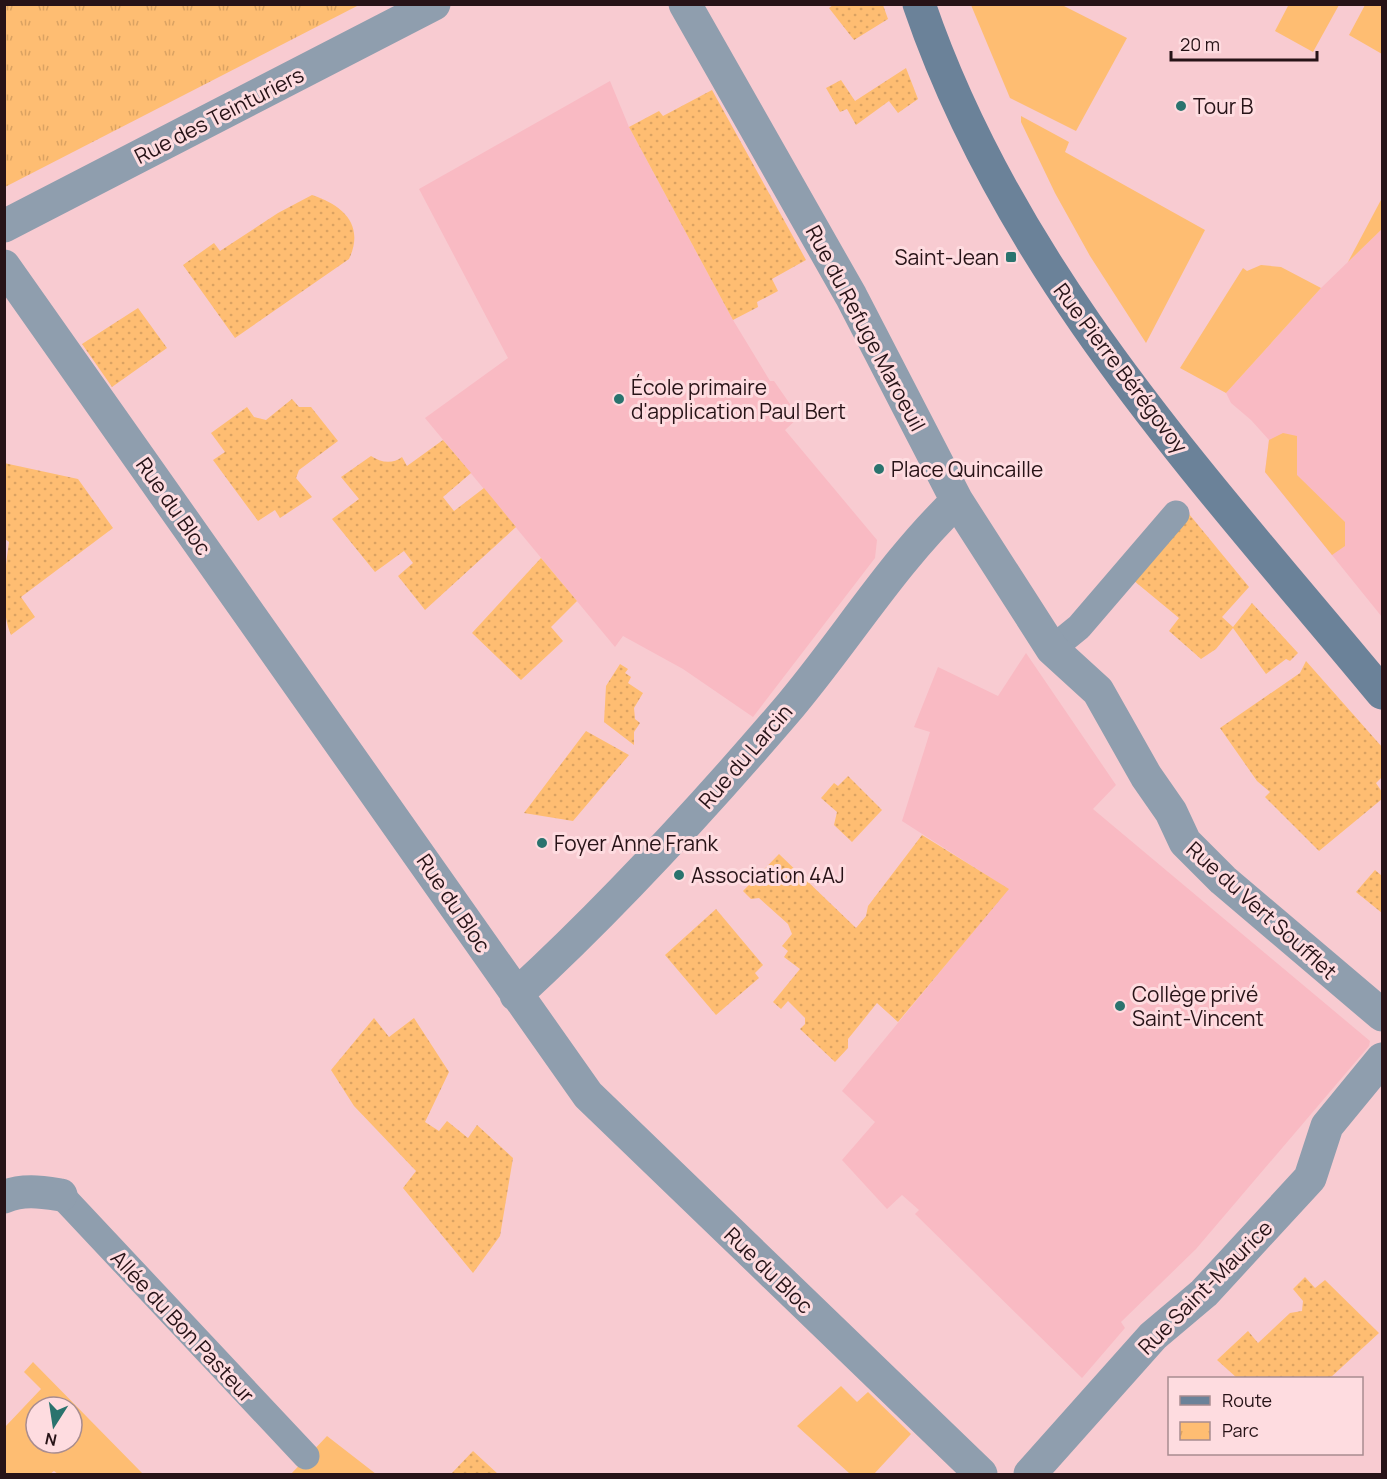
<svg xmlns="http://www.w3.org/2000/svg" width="1387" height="1479" font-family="Manrope,sans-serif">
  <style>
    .built { fill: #f9bac3 }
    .grass { fill: #febd72; fill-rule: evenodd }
    .park { fill: url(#park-tufts) }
    .garden { fill: url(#garden-dots) }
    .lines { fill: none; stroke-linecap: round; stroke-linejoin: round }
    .lane { stroke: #8f9eae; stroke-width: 27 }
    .street { stroke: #8f9eae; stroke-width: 33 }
    .secondary { stroke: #6b8299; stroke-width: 33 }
    .poi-dot { fill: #2a736e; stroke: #fedce0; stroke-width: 2 }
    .labels { text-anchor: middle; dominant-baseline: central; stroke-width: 6; stroke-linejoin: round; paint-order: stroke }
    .poi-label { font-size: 21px; fill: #271317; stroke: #fedce0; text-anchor: start }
    .street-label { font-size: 21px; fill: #271317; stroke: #fedce0 }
  </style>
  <defs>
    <pattern id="park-tufts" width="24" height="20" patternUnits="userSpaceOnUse" patternTransform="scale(1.5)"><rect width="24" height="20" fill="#febd72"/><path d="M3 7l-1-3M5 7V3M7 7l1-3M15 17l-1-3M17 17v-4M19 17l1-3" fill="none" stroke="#daa262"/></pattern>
    <pattern id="garden-dots" width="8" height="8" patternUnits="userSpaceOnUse" patternTransform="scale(1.5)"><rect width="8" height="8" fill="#febd72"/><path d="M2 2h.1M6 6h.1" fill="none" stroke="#daa262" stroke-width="1.8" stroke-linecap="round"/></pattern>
  </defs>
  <rect width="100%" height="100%" fill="#f8cbd1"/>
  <path class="built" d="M610 81 629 127 733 320 770 381H774L799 417 785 430 877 540 875 558 753 717 683 669 623 636 615 647 425 418 508 358 419 189Z
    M1382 229V617L1265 472 1269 440 1251 420 1231 403 1226 393 1321 288Z
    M1026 653 1116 785 1093 809 1370 1041 1369 1046 1196 1249 1121 1322 1125 1328 1082 1378 915 1214 919 1210 902 1195 887 1209 842 1160 875 1122 842 1091 1008 889 902 821 930 732 914 727 938 667 998 696Z"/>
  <path class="grass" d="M1289 4 1339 5 1313 52 1275 31Z
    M971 5H1062L1127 38 1076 131 1010 98Z
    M1365 5H1382V54L1349 35Z
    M1021 116 1069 142 1065 152 1205 230 1146 343 1090 256 1055 193 1021 122Z
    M1382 198V229L1348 262Z
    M1261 265 1281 267 1321 288 1226 393 1180 368 1243 268 1247 271Z
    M1283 433 1297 436V475L1345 522V546L1332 555 1265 472 1269 440Z
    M33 1362 143 1474H58L54 1471 50 1474H5V1427L41 1389 24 1372ZM36 1407H72V1443H36Z
    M841 1386 857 1402 868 1392 911 1434 874 1474 849 1473 797 1426Z
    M327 1436 376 1474H291Z"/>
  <path class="park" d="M5 4H359V5L5 187Z"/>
  <path class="garden" d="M833 5H883L888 19 854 40 829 8Z
    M906 68 918 99 898 113 889 101 856 125 847 109 840 112 826 88 841 80 855 101Z
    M712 90 806 260 772 279 778 291 757 302 758 307 733 320 629 127 659 111 663 116Z
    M312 195C343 205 365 225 349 259L235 338 183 265 214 243 220 251 278 213Z
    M138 308 167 348 112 387 82 344Z
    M292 399 299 407H311L338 441 299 470 296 478 312 497 280 518 275 510 258 521 213 460 225 452 211 433 247 407 254 417 266 420Z
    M443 440 471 473 443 497 454 511 484 488 516 527 425 610 398 576 413 563 404 551 375 572 332 519 359 499 341 477 371 456C380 462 392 465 402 457L407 466Z
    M4 463 78 479 113 528 21 597 35 617 11 635C0 610 5 570 9 542L5 539Z
    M1189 514 1249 587 1222 617 1233 627 1252 603 1298 653 1290 661 1286 659 1266 674 1233 628 1216 649 1201 659 1169 631 1179 618 1133 580Z
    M541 558 577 601 551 627 563 641 521 680 472 633Z
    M1306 661 1382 747V777L1376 783 1382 792V799L1319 851 1265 797 1270 792 1257 781 1220 728 1300 673Z
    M620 664 628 669 625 673 631 677 628 683 643 693 634 708 635 719 640 723 634 732V745L604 722 606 686Z
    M586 731 629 755 573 821 524 813Z
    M848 776 882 810 852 842 834 825 837 812 821 798 834 783 838 786Z
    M922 835 1009 889 898 1022 877 1003 848 1039V1048L835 1062 800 1029 805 1024V1018L788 1001 781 1009 773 1002 800 969 784 957 788 951 782 946 792 934 788 924 759 898 751 899 743 891 779 854 856 928 866 916 868 906Z
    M1375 870 1382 876V913L1356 892Z
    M716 909 763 965 755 973 759 978 716 1015 665 955Z
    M374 1018 389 1037 414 1018 449 1072 425 1122 439 1131 447 1121 468 1138 477 1125 513 1158 500 1236 473 1273 403 1188 416 1171 354 1106 331 1070Z
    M1305 1277 1315 1288 1325 1280 1379 1333 1330 1378H1237L1217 1360 1248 1331 1258 1343 1290 1313 1302 1311 1303 1301 1293 1289Z
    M473 1451 498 1474H451Z"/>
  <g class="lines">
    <path class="lane" d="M1052 649 1079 627 1176 514
      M61 1195 306 1456"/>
    <path class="street" d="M685 4 851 296 957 501 1052 649 1098 691 1146 776 1171 812 1185 842 1223 880 1382 1015
      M4 226 434 4
      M4 266 588 1095 981 1474
      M516 995C612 907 700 811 785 712 844 643 891 564 957 501
      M4 1197C23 1189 41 1192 61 1195
      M1030 1474 1153 1336 1204 1293 1310 1178 1327 1126 1382 1059"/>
    <path class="secondary" d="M919 4C1011 274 1204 478 1382 693"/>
  </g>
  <g class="poi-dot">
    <circle cx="1181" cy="106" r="6"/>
    <rect x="1005" y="251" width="12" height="12" rx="3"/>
    <circle cx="619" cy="399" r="6"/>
    <circle cx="879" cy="469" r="6"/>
    <circle cx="542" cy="843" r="6"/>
    <circle cx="679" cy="875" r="6"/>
    <circle cx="1120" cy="1006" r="6"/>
  </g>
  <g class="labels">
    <g class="poi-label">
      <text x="1193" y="106">Tour B</text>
      <text x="999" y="257" text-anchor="end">Saint-Jean</text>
      <text x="631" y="387">École primaire<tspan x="631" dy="24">d'application Paul Bert</tspan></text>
      <text x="891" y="469">Place Quincaille</text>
      <text x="554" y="843">Foyer Anne Frank</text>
      <text x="691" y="875">Association 4AJ</text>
      <text x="1132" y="994">Collège privé<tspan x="1132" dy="24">Saint-Vincent</tspan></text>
    </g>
    <g class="street-label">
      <text transform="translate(219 115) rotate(-27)">Rue des Teinturiers</text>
      <text transform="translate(866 328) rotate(62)">Rue du Refuge Maroeuil</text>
      <text transform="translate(1121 368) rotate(53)">Rue Pierre Bérégovoy</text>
      <text transform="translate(174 506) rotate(55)">Rue du Bloc</text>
      <text transform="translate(745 756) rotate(-49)">Rue du Larcin</text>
      <text transform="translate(454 903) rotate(56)">Rue du Bloc</text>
      <text transform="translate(1262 910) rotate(42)">Rue du Vert Soufflet</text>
      <text transform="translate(769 1270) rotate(44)">Rue du Bloc</text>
      <text transform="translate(1205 1287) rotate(-45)">Rue Saint-Maurice</text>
      <text transform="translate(183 1326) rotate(47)">Allée du Bon Pasteur</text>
    </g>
  </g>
  <rect width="1387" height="1479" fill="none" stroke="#271317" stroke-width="12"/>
  <rect x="1168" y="1377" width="195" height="78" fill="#fedce0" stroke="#a88c90" stroke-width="1.5"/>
  <rect x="1180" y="1396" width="30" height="9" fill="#6b8299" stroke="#a88c90" stroke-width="1.5"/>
  <text x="1222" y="1407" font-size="18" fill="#271317">Route</text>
  <rect x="1180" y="1422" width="30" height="18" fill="url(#park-tufts)" stroke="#a88c90" stroke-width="1.5"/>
  <text x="1222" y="1437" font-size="18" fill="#271317">Parc</text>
  <g transform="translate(54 1425) rotate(192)"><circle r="28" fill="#fedce0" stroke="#a88c90" stroke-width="1.5"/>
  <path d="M0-4.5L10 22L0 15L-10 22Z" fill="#2a736e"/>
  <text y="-9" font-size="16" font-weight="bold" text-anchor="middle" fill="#271317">N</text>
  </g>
  <path d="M1171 51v9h146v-9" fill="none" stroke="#271317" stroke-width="3"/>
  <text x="1180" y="51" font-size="18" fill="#271317" stroke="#fedce0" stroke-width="4.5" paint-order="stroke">20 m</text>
</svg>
